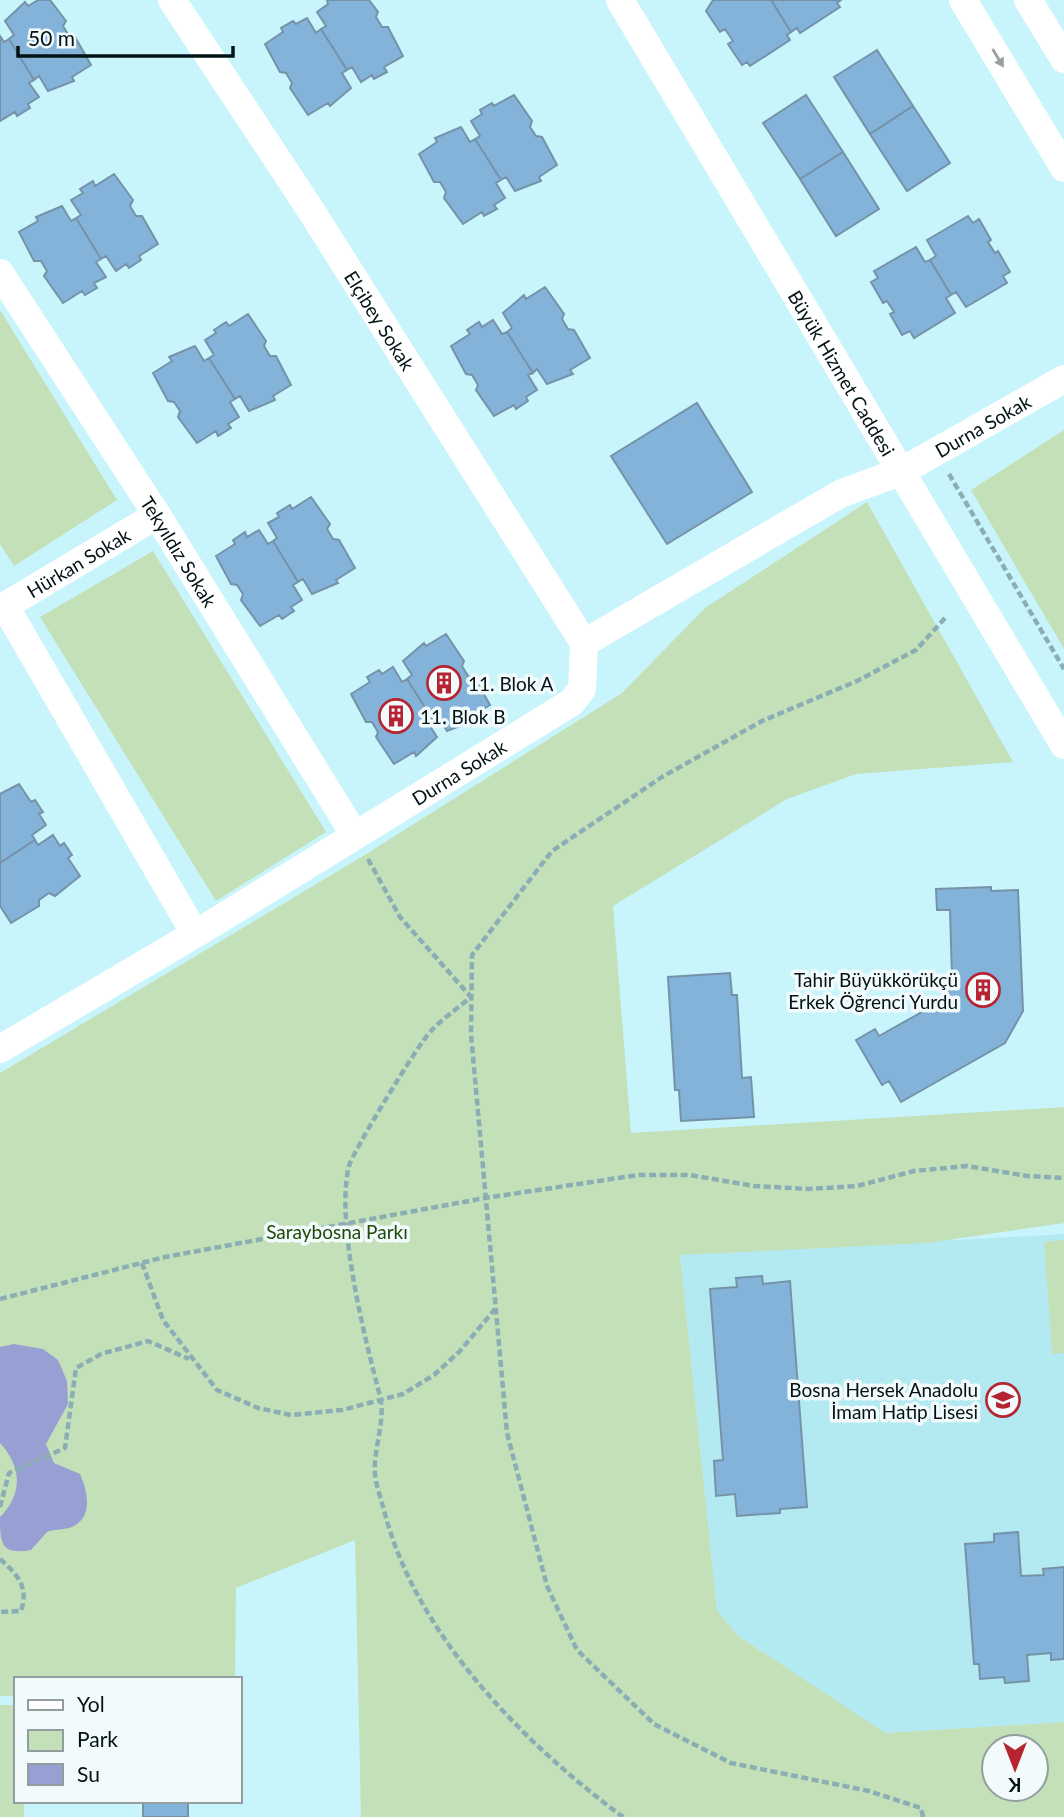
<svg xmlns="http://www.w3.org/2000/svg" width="1064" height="1817" font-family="Lato,sans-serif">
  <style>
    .built { fill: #b3eaf2 }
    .green { fill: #c3e0b9; fill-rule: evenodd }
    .water { fill: #989fd2 }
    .building { fill: #84b3d9; stroke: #7692a9; stroke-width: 2 }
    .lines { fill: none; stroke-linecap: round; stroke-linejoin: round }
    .path { stroke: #8aaeb4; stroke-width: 4.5; stroke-dasharray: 7 3.5; stroke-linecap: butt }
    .minor { stroke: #fff; stroke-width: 28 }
    .oneway { fill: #9aa0a1 }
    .labels { text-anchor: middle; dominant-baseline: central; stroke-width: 7; stroke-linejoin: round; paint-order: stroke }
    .street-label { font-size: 19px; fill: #031215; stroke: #f2fafc }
    .poi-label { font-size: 19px; fill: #031215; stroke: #f2fafc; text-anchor: start }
    .park-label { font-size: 19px; fill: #1f4b09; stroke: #f2fafc }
  </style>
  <rect width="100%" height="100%" fill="#c8f5fc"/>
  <path class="built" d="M1064 1234V1722L885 1733 737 1635 717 1610 680 1255Z"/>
  <path class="green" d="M0 310 117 500 14 566 0 544Z
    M1064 430V649L971 490Z
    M867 502 1013 762 856 774 787 799 613 906 631 1133 1064 1107V1223L927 1243 680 1255 717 1610 737 1635 885 1733 1064 1722V1817H361L355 1540 236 1588 235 1679H16V1696H0V1073L363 856 622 693 705 608ZM994 1747H1036V1789H994Z
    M153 551 326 832 216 901 40 617Z
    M1064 1240V1353L1052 1354 1044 1242Z
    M0 1705H16V1801H24V1817H0Z"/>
  <path class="water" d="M14 1344 43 1349 58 1360 67 1381 68 1404 46 1444 54 1463 80 1474C88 1492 94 1520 69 1528 62 1530 54 1529 47 1532L31 1550C1 1555 0 1544 0 1517 23 1494 22 1467 0 1443V1347Z"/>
  <path class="building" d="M38 0H50L66 21 63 26 69 36 75 37 91 65 72 77 74 81 48 91 39 76 34 80 9 39 14 35 5 21 25 2 28 6Z
    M369 0 378 12 376 17 382 27H388L403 56 384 67 387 72 374 79 372 75 361 82 352 67 347 70 321 29 326 26 317 12 328 4 327 0Z
    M713 0H771L791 32 787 35 790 40 750 66 747 62 742 65 728 44 733 41 725 29 720 32 706 11Z
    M771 0H841L837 3 840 7 800 33 797 28 791 32Z
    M307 18 316 33 321 29 347 70 342 73 351 88 330 106 328 103 308 115 290 88 292 83 286 73 280 72 265 44 283 32 281 28 293 21 296 24Z
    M0 36 4 42 9 39 34 80 29 83 39 97 28 104 30 108 17 116 15 112 0 121Z
    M877 50 913 106 870 134 834 77Z
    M514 95 532 121 530 127 536 136 542 137 557 165 539 177 541 181 515 191 506 177 501 180 475 139 480 136 471 121 482 114 480 110 492 103 494 106Z
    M806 95 843 152 800 179 763 123Z
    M913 106 950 163 907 191 870 134Z
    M461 127 470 142 475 139 501 180 496 183 505 198 494 205 497 209 484 216 482 212 463 224 444 198 446 192 440 182H434L419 154 437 142 435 138Z
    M843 152 879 209 836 236 800 179Z
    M114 174 133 200 130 206 136 216H142L158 244 139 256 141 260 129 268 126 264 116 271 106 256 101 259 76 218 81 215 71 200 83 193 80 189 93 181 95 186Z
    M62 206 71 221 76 218 101 259 96 262 106 277 94 283 97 288 85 295 82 291 63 303 44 276 47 271 41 261H34L19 232 38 221 36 217Z
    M968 216 973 223 979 219 991 240 988 242 995 253 998 251 1010 272 1003 276 1007 283 966 307 956 292 951 295 930 260 936 256 927 240Z
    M916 247 925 262 930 260 951 295 946 298 955 313 914 338 910 331 902 335 890 314 894 312 887 301 883 303 871 282 878 278 874 271Z
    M545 287 564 314 562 319 568 329 574 330 590 358 570 370 573 374 547 384 537 369 533 373 507 332 512 328 503 313 524 295 526 299Z
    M248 314 266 341 264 346 270 356H276L291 385 273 396 275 400 249 411 240 396 235 399 209 358 214 355 205 340 216 333 214 330 226 322 229 326Z
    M493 320 502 334 507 332 533 373 528 375 537 390 526 397 528 401 516 409 514 405 494 416 476 390 478 385 472 375 466 374 451 346 470 334 467 330 479 322 482 327Z
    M195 346 204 361 209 358 235 399 230 402 239 417 228 424 231 428 218 436 216 431 197 443 178 417 180 411 174 402 168 401 153 373 172 361 169 357Z
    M697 403 752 492 667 544 611 456Z
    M311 497 330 524 327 529 333 539 339 540 355 568 336 580 338 583 312 594 303 579 298 582 273 541 277 538 268 523 279 517 277 513 290 505 292 509Z
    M259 530 268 544 273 541 298 582 293 585 302 600 291 607 294 611 282 619 279 615 260 626 241 600 243 594 237 585 231 584 216 556 235 544 233 540 245 532 247 537Z
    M446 634 464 661 462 666 468 676 474 677 490 705 470 717 473 721 447 731 438 716 433 720 407 679 412 675 403 661 424 643 426 646Z
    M393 667 402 682 407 679 433 720 428 723 437 737 416 756 414 752 394 764 376 737 378 732 372 722H366L351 694 370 682 367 677 379 670 382 674Z
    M19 784 31 802 35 800 43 812 39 814 46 825 32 835 35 840 0 863V794Z
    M53 835 60 846 64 843 72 855 68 858 80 876 55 896 49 893 39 900V906L11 923 0 906V863L35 840 38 845Z
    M991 887V891L1018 890 1023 1011 1005 1043 901 1102 889 1081 882 1085 856 1040 875 1029 879 1036 938 1003 952 977 950 910H937L936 889Z
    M730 973 732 995H737L742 1078 751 1077 754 1117 681 1121 679 1090H675L668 977Z
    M762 1276 763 1284 790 1281 807 1507 780 1509V1513L737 1516 735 1494 716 1496 714 1461 723 1460 710 1289 737 1287 736 1278Z
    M1018 1532 1021 1576 1044 1575 1043 1569 1064 1567V1659L1051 1660V1653L1027 1655 1029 1681 1005 1683 1004 1677 980 1679 979 1664H974L965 1544 994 1542V1534Z
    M143 1801H188V1817H143Z"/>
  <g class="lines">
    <path class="path" d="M949 474 1064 669
      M368 859 400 917 471 997C458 1008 443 1018 431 1031 420 1041 352 1153 349 1166 335 1222 365 1339 380 1396 386 1422 373 1448 375 1474 376 1486 381 1499 384 1510 415 1634 523 1743 623 1817
      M142 1263 163 1320 217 1390 258 1408 291 1415 342 1410 403 1394 434 1375 460 1351 495 1309
      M0 1299 165 1257 485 1198 638 1175H690L754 1186 809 1189 857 1186 914 1171 967 1166 1027 1176 1064 1178
      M0 1507 9 1473 65 1448 76 1368 101 1354 148 1341 189 1359
      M0 1559C18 1575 29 1587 21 1611L0 1612
      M923 1817 921 1808 869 1791 731 1763 654 1724 577 1650 547 1586 507 1433 471 1034 472 955 552 851 662 777 762 721 857 681 916 650 946 617"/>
    <g class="minor">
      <path id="s1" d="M172 0 310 209 584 643"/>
      <path id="s2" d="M620 0 1064 745"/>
      <path d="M963 0 1064 168"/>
      <path d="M1028 0 1064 59"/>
      <path id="s3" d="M0 273 157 515 354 834"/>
      <path d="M5 606 195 934"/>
      <path id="s4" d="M0 609 157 515"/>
      <path id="s5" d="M584 643 840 494 902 471 1064 379"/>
      <path id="s6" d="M0 1049 207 927 572 702 582 689 584 643"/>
    </g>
  </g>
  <defs><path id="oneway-solid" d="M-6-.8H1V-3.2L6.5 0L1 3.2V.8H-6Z" transform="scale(1.75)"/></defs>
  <use class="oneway" href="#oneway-solid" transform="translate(998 58) rotate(59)"/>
  <defs>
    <g id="building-ring" transform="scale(1.75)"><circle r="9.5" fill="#f2fafc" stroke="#b62431" stroke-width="1.5"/><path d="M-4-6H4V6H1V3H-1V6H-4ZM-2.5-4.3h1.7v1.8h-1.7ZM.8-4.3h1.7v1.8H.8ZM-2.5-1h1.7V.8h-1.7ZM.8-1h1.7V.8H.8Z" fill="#b62431"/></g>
    <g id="school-ring" transform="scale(1.75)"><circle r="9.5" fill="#f2fafc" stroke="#b62431" stroke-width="1.5"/><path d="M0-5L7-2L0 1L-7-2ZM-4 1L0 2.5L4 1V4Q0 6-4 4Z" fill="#b62431"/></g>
  </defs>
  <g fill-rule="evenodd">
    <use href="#building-ring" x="444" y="683"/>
    <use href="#building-ring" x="396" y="716"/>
    <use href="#building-ring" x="983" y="990"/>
    <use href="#school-ring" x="1003" y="1400"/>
  </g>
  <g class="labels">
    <g class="street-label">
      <text stroke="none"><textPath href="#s1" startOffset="382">Elçibey Sokak</textPath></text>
      <text stroke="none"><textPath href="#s2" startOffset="434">Büyük Hizmet Caddesi</textPath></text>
      <text stroke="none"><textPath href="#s5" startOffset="455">Durna Sokak</textPath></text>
      <text stroke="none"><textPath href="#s3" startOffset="331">Tekyıldız Sokak</textPath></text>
      <text stroke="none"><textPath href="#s4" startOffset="91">Hürkan Sokak</textPath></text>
      <text stroke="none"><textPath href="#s6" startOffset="536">Durna Sokak</textPath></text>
    </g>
    <g class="poi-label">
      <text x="468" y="683">11. Blok A</text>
      <text x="420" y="716">11. Blok B</text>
      <text x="958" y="979" text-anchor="end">Tahir Büyükkörükçü<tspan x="958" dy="22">Erkek Öğrenci Yurdu</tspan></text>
      <text x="978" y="1389" text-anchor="end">Bosna Hersek Anadolu<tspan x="978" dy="22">İmam Hatip Lisesi</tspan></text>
    </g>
    <g class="park-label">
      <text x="337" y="1231">Saraybosna Parkı</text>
    </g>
  </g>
  <rect x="14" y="1677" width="228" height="126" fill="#f2fafc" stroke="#929da0" stroke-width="2"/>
  <rect x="28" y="1700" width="35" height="10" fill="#ffffff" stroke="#929da0" stroke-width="2"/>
  <text x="77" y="1712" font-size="21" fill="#031215">Yol</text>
  <rect x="28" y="1730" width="35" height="21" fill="#c3e0b9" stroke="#929da0" stroke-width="2"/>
  <text x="77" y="1747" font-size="21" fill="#031215">Park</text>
  <rect x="28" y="1764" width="35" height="21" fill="#989fd2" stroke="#929da0" stroke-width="2"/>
  <text x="77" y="1782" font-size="21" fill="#031215">Su</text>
  <g transform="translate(1015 1768) rotate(180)"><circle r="33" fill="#f2fafc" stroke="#929da0" stroke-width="2"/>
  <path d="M0-5L12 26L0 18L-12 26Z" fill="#b62431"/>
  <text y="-10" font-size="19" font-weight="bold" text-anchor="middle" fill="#031215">K</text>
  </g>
  <path d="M18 46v10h215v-10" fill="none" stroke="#031215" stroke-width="3.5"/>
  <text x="28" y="46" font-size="21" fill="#031215" stroke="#f2fafc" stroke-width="5" paint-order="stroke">50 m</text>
</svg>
